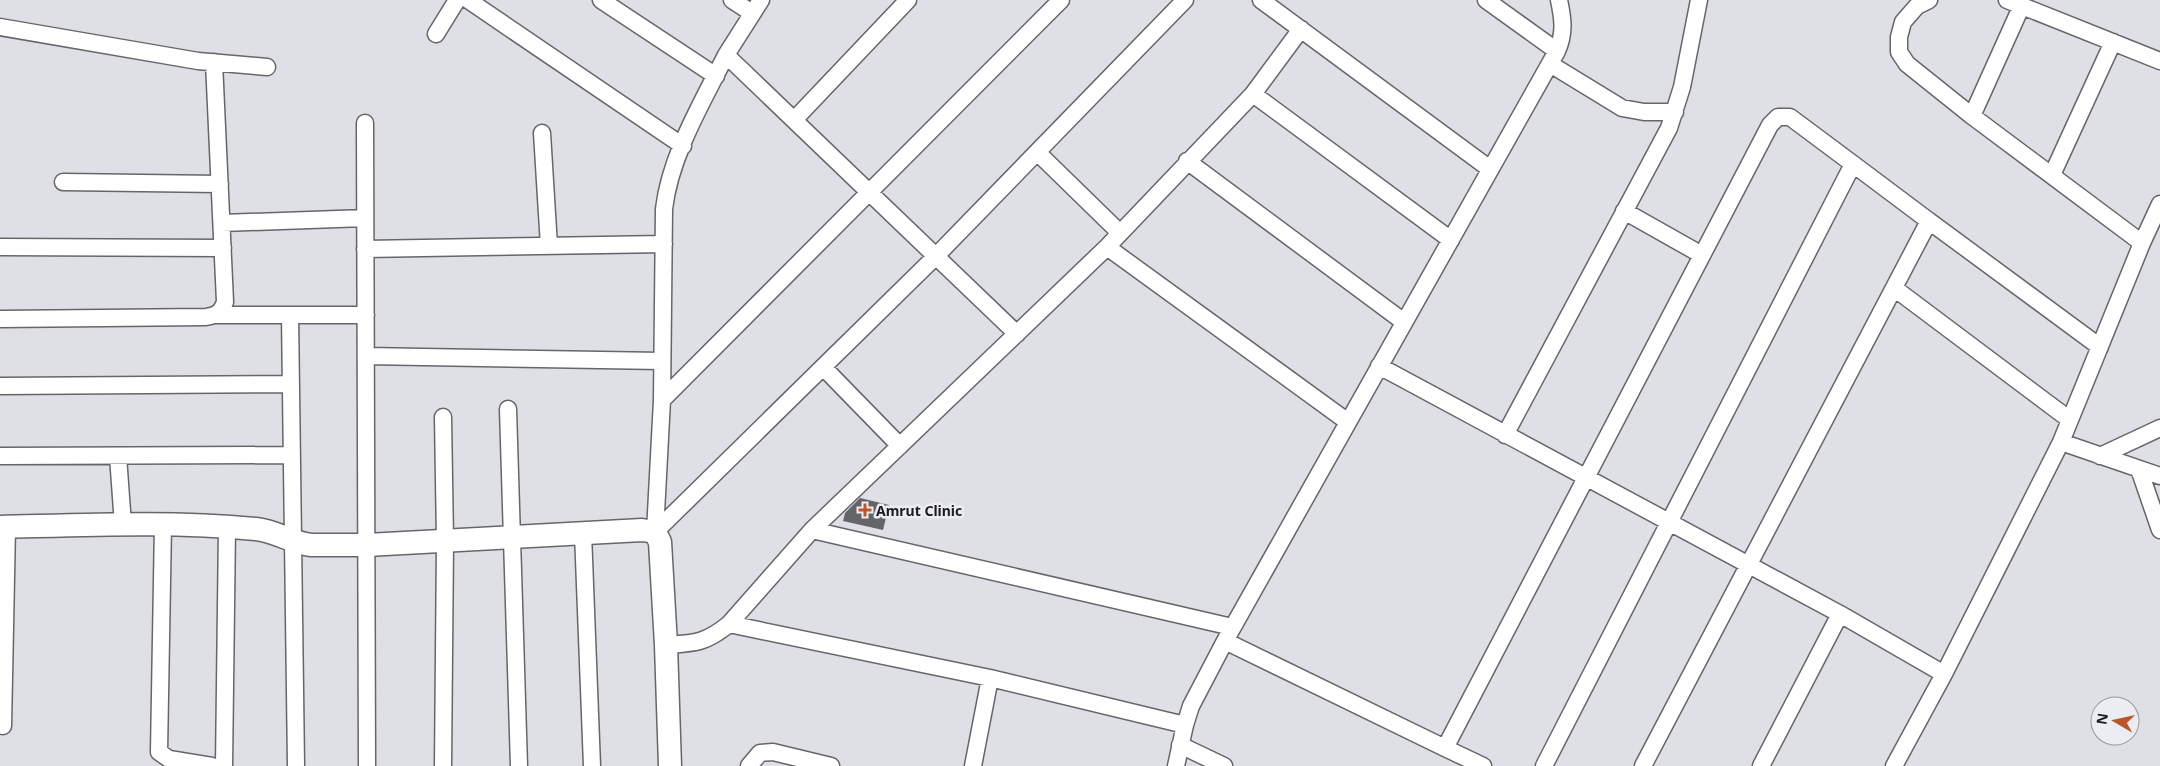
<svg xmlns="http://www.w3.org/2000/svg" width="2160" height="766" font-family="'Noto Sans',sans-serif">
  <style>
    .building { fill: #646569 }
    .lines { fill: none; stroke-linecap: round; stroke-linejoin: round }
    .street-casing { stroke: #65666a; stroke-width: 19 }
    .secondary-casing { stroke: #65666a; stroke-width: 25 }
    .street { stroke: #fff; stroke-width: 16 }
    .secondary { stroke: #fff; stroke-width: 22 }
    .poi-dot { fill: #bc5629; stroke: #ecedf2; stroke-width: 2 }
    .labels { text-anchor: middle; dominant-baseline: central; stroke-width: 5; stroke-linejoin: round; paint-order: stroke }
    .poi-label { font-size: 14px; font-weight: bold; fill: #1d1d1f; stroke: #ecedf2; text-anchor: start }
  </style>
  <rect width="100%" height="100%" fill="#dfe0e5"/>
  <path class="building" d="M860 498 889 505 883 530 843 521 845 513Z"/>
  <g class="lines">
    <g class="street-casing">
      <path id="street" d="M468 0 683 146
        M601 0 716 76
        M732 0 752 13
        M761 0 726 55 1017 334
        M1261 0 1490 169
        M1486 0 1557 51
        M1929 0 1917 6 1903 22 1899 37V52L1907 64 1972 116 2142 243
        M2007 0 2160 61
        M0 27 198 61 267 67
        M436 34 457 0
        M1550 64 1622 108 1644 112H1675
        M1253 94 1301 29
        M1972 116 2022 5
        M794 120 908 0
        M365 123 367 766
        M542 133 549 246
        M1037 152 1119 232
        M1187 161 1404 322
        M2052 175 2113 42
        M63 182 220 184
        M1624 211 1702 255
        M222 223 365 218
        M0 247 223 248
        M1107 247 1348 422
        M365 249 664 244
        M1894 288 2070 420
        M217 315H366
        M290 315 296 766
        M0 319 206 317C217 315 221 313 225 302L214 62
        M366 356 662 361
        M1379 366 1840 614 1944 674
        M823 367 900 446
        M0 386 291 384
        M662 400 664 209C670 156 702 103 726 55
        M508 409 519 766
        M1505 435 1669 128 1682 87 1699 0
        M2061 442 2160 476
        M0 456 291 455
        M118 456 123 525
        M2100 456 2160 428
        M2139 469 2160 530
        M163 524 159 752 169 759 212 766
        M812 530 1232 627
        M655 532 935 257 1185 0
        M655 532 662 400 1061 0
        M583 533 592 766
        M729 624 990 678 1185 725
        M1225 641 1445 748 1770 125 1778 117H1790L1853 164
        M666 645C695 643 706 643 729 624L812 530 1107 247 1253 94 1451 240
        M3 726 7 527
        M1180 745 1224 766
        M1445 748 1483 766
        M224 766 227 527
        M443 766 445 541 443 417
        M749 766 760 753 773 752 831 766
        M973 766 990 678
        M1176 766 1185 725 1191 706 1225 641 1557 51C1565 33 1563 19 1559 0
        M1544 766 1853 164 1929 221
        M1643 766 1929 221 2100 347
        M1761 766 1840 614
        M1894 766 1944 674 2061 442 2142 243 2160 204"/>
    </g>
    <g class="secondary-casing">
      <path id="secondary" d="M0 527C86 525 171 521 256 529 276 531 292 543 311 545H367L642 530 655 532 660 542 666 645 670 766"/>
    </g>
    <use href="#street" class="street"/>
    <use href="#secondary" class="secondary"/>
  </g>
  <path class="poi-dot" d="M862.5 502.5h5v5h5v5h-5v5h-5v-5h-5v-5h5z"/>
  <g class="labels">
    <g class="poi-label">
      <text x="876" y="510">Amrut Clinic</text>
    </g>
  </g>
  <g transform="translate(2115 721) rotate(279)"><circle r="24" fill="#ecedf2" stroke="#999a9e"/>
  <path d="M0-4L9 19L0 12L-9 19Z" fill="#bc5629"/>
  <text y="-8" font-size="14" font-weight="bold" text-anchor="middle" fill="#1d1d1f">N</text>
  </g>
</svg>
